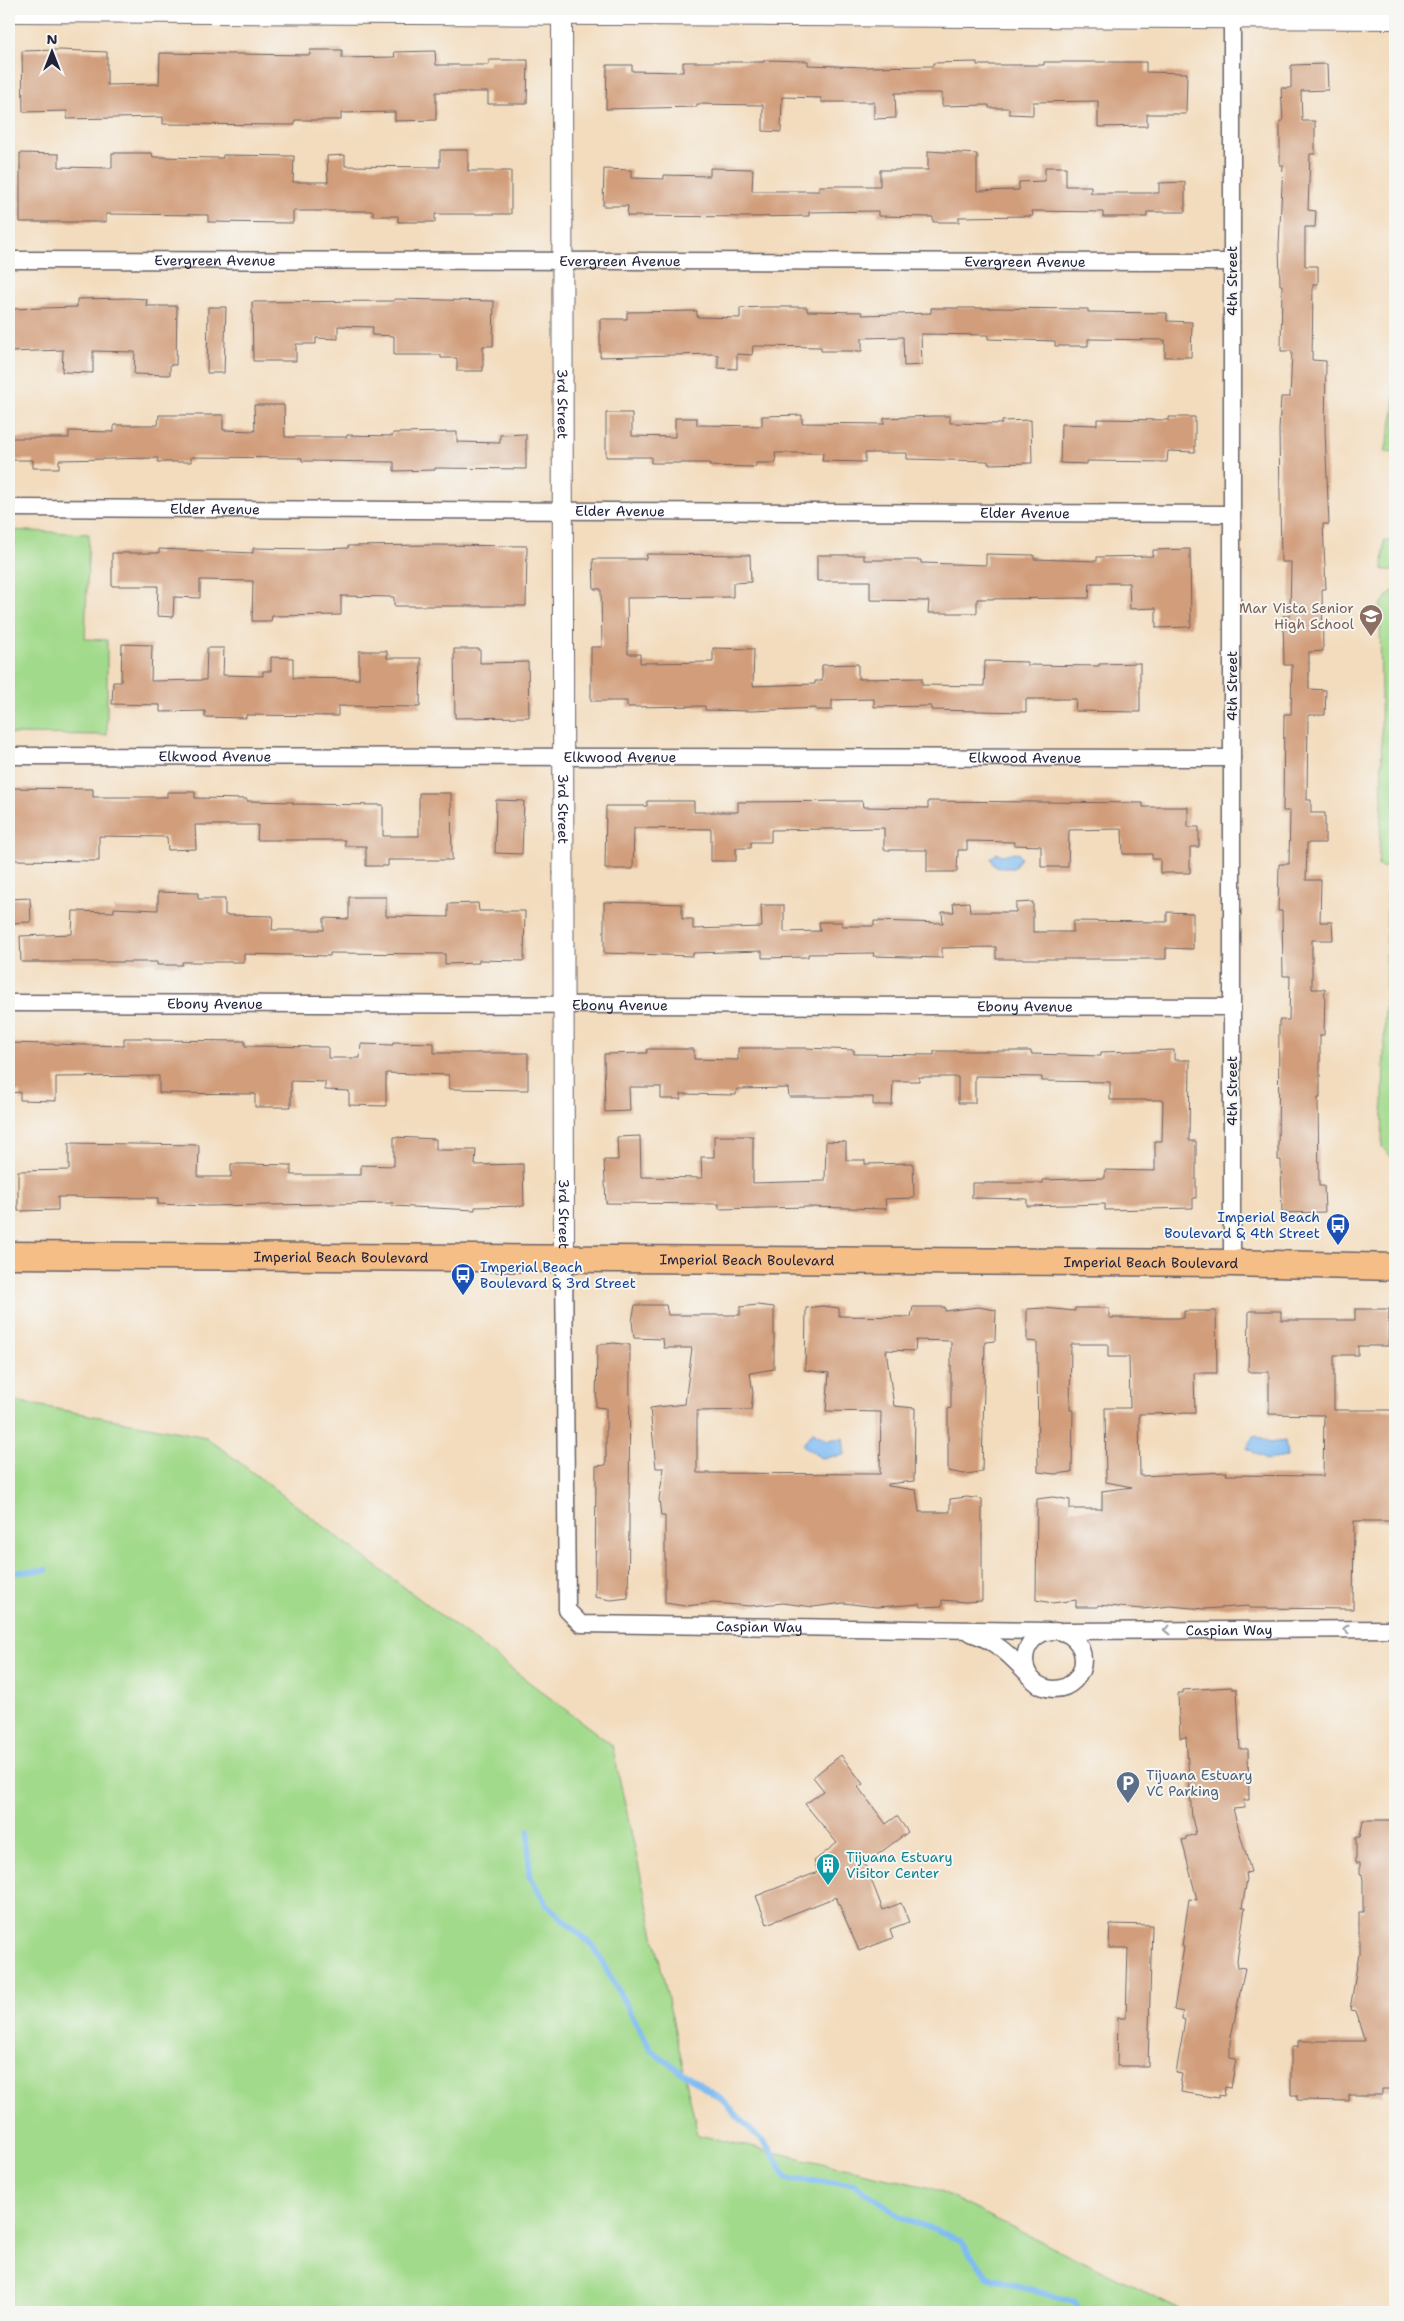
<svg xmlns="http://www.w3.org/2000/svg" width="1404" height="2321" font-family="'Shantell Sans',sans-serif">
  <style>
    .green { fill: #a2da8b; stroke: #627e63 }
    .water { fill: #7fbcf2; stroke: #506f96 }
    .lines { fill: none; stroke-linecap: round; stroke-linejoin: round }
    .stream { stroke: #7fbcf2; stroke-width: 6 }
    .building { fill: #d19d7a }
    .minor-casing { stroke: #6b6368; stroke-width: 19 }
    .tertiary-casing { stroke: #6b6368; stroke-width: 22 }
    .primary-casing { stroke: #6b6368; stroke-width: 29 }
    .minor { stroke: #fff; stroke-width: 16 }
    .tertiary { stroke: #fff; stroke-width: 20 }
    .primary { stroke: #f6be87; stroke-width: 26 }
    .oneway { stroke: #9c9ca7 }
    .labels { text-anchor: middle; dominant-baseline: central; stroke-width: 4; stroke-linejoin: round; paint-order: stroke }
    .street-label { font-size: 14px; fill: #22223b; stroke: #f6f6f2 }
    .education-label { font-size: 14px; fill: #785e54; stroke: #f6f6f2; text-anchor: end }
    .transit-label { font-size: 14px; fill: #164399; stroke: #f6f6f2; text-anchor: end }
    .service-label { font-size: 14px; fill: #4e5e75; stroke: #f6f6f2; text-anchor: start }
    .culture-label { font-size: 14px; fill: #0d838f; stroke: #f6f6f2; text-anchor: start }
  </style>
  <rect width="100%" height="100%" fill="#f6f6f2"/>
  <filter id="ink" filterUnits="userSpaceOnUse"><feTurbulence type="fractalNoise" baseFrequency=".02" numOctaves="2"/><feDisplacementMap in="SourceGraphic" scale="10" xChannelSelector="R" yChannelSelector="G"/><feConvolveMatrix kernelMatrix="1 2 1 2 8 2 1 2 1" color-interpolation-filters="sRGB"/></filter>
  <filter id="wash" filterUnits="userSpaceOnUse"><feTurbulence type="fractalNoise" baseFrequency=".0096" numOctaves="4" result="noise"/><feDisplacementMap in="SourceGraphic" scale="20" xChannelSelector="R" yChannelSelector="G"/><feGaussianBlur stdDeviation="1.12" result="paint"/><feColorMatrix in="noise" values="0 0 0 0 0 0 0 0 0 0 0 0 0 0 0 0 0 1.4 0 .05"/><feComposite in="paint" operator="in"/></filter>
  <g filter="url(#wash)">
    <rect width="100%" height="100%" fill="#f3dcbd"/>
    <path class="green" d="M1395 245V453L1385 452 1394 411Z
      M9 530 89 534 85 639 107 640V735L9 734Z
      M1384 541H1395V570H1383Z
      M1393 591H1395V1161L1382 1147 1388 868 1378 866 1382 803 1380 605Z
      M9 1400 206 1437 612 1745 698 2135 932 2188 1186 2312H9Z"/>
    <path class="water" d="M1014 852 1018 853 1021 858 1014 868H1001L994 865 991 858 997 853 1003 855Z
      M813 1432 827 1440 843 1438 845 1455 821 1458 805 1447 803 1445 811 1433Z
      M1255 1435 1269 1443 1285 1441 1287 1457 1266 1460 1247 1448Z"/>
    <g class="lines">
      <path class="stream" d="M9 1573 46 1570
        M529 1831V1875L547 1905 594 1947 651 2050 722 2100 770 2149 787 2179 854 2184 903 2218 960 2240 988 2277 1074 2302 1081 2312"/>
    </g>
    <g id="blocks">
      <path class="building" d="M60 50 107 52V85L159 84 160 53 310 55V50H342V58L395 57 394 52 435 51 436 65H489V60H528L527 104H488V92H436V120L395 121V112L341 113V120H295V125L163 124V117L67 119V111L23 112 22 51Z
        M764 60 808 61V65L863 67 933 66V63L977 62V65H1044V62H1146V72L1187 73 1186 114H1147V126L1098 127V101L1033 102V115L1009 114V108H989V105L942 106V93H895L896 118 874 119V102H821V98L782 97 781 132 763 131V105L697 104V107L606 109 607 65H632V71L683 72V62H764Z
        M1327 64 1328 90 1301 91 1302 121H1315V154H1310L1308 210 1316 211 1315 227H1305V266H1318V284H1313L1312 360 1326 361 1325 431 1329 524H1323L1326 589H1322L1323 651 1309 652V689L1326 690 1325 715H1308L1307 800H1311V813H1325V843H1307L1306 880H1321L1320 922H1332L1333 940H1312V989H1325L1324 1035H1320V1098H1318L1319 1186H1324L1325 1212 1282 1213 1281 1160H1278L1279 1020H1289L1290 976H1283L1282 911H1278L1279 864H1289L1290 811H1283L1284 714H1291L1292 665H1284L1283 616H1290L1291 562H1281L1279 430 1281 397H1290L1292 351H1281L1282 285H1280L1279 245 1283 165H1280V121H1283L1281 88H1291V65Z
        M440 150H468V171H511V214H435V222H398V216H373V211H293V223L208 222V215L106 214V222H20V153L59 154V167L112 168V153H152L153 157 223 158V155L294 156 293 182H328L327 156 345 155V166L440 167Z
        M928 151 977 154V191L1019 190V182L1045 181V167H1066V186H1091V193H1159V183L1185 182V212H1147V217H1103V212L1032 211 1033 216 959 217V222H933V217L878 216V211L809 212V216L752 217 627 216 628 206H603L604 169 631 170V178L664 179V175L710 176V168L753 169 752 191H819V186H880V170H928Z
        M129 298 147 299 146 306H177L176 365H170V375L134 374 135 352 93 351V373L62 372 63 350 9 352V309L77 307V299Z
        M394 299 494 301 493 346H483V371H457V358H441V355H394V336L372 335 373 327 338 326V339L316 338V344H296V361H253L252 302 394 301Z
        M208 307H226L224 373H207Z
        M763 307H807V311L862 312V315L931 313V308H989L1088 309V312L1167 313V321L1192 322 1191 357H1165V340L1088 339V346H1055V341L988 339V335L921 334 922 365 904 366 903 337 862 338V351H821V347L753 346 752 355 737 354V369L718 368V355L712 354 600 357V319H627V312L697 311V317L740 318V308Z
        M254 405H284L285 437H347V435L393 436V433L457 432V442L500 443V435L526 434V469L435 468V470L394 471V462L302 461V458L191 457V462H158V458L59 460V468H33V460H9V438H69V431L114 432V425H158L159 415H223V430L255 431Z
        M606 413H632V436L675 437V418H697V425L762 426V416L802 415V423L884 424V418L933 416H950V423L1002 424V421L1031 420 1032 463 988 464V461L907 459V453H865V462L822 461 823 453H775L776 463H756V467L709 466 710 463H651V457H606Z
        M1169 417H1195V452L1168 451 1167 462 1087 461V464L1060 463 1061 424 1097 425V419L1169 420Z
        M433 545 527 546 526 606H394V597L341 596V615L272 616 271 621H252L253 581 200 580V598L174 597 173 617 157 616 158 586H112V553H159V549L253 553V548L320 549 348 548V546Z
        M1190 549 1191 627 1156 628V608L1130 609 1129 583H1090L1089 598 977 599V613H928L929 601 870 600V581H817V555H864V560H921V563L986 565V554L1034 555V559L1097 561V557L1153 556V550Z
        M647 554 750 555 751 582 733 583V597L627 598 628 654H640V663L713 662V648L754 649 753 686 815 684V681H822V665L858 664V679L922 678V685L984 686 985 661 1027 662V665L1099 666V664L1140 663V712L1075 711 1076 699H1026V712L931 710V706L874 707V699L832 700V710H816V708L752 711 705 710V706L627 707V701H591V647H602L601 589H594L593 559H646Z
        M122 644 152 645 151 681 206 680 207 648H224L223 675 263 676V671H271V657L293 658V678L359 679V651H387V658H421L420 707 338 706V716L246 715V718L205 717V711L160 712V705L112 704 113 682H121Z
        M454 649H480V663L528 662 529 717 455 718Z
        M9 788 93 789V797H167V792H195V798L247 799V801L293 802V804L383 805V836H419V793H451L452 860H388V866H366V846H345V840H257L258 825H195L196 849 168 850 167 837 99 836V861L9 860Z
        M496 800 524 801 522 854 495 853Z
        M647 801H694V812H738V802L862 801 863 807 928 808V801L1143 803V807H1188V827H1199V847H1190V873H1160V859H1152V854H1123L1122 829 1069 830 1068 867H1041V846L1014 845V842L967 841V850H958L957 872H927V850H884V828L771 830V842H751V848H736V861H711V829L634 828 633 869H605L606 806H647Z
        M158 892 198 893V899H225V915L273 916 272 930H324V918L349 919V897H386V916L448 917V904L478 903 479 911H525L524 961 479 960V963L445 964V954L330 953V956L244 954V962H182V965H157V962H21L20 936 72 934 73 911 114 912V908L158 910Z
        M30 898 31 922 9 923V899Z
        M604 902 682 904V919H693V929L762 927 761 905H784V932L820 931 819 922H842V926H874V921L943 923 942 912H954L953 903 969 902 970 912H1016V903L1033 902V932H1073V921L1167 922V912L1193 913V949L1166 948V959H996V947L942 948V958L873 956 874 953 808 954V957L762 958V951L693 953V956L604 953Z
        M124 1038H151V1040L245 1041V1046L328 1047V1058H360L361 1044 393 1045V1042L434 1043V1053H528V1090L449 1089V1075L386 1073V1106L349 1105V1091L325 1090V1082L291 1081V1107H255V1094L159 1093V1076L56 1077V1101L20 1100V1092L9 1093V1043L124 1046Z
        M738 1048H806L854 1050V1054L934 1055V1051H1031V1054L1101 1056V1052L1174 1050V1060H1190L1189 1141H1196V1198H1193V1208L1105 1210V1204L1027 1206V1199L972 1198V1183H1043V1180L1105 1178V1170L1155 1171V1141H1162L1163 1100H1110V1082L1042 1081V1077L975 1076V1103H958V1077H919V1081H893L892 1105H873V1097H789L788 1088 737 1089 736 1095 681 1094V1099H661V1087H629L630 1111 605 1112 604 1054 647 1053V1049H694V1059L738 1060Z
        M640 1136 641 1177 702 1178 701 1157H714V1136H753V1183L825 1181 826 1141 846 1142V1160H865V1164L913 1163 914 1198 885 1199 886 1209 808 1207 719 1209V1204L606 1203 604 1160H618L617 1137Z
        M394 1137 436 1139V1150H476L475 1165 523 1164 524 1206 475 1207V1210L392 1206 393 1203 205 1206 158 1204V1198L58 1197V1210L18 1211V1171L69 1170V1143L199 1145 198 1177H231V1164H246L291 1165V1175H361V1165L394 1166Z
        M635 1305H666L668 1315H740V1307L757 1305 774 1307V1369L750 1373 753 1393 751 1410 697 1411V1473L880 1474 881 1412 826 1411 829 1373 805 1370 806 1308 822 1306 839 1308V1316L911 1317 913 1307H945V1311L978 1307 996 1310 995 1341 985 1342 982 1472 964 1474 948 1471V1409L951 1408V1341L916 1340 915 1351 886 1350 894 1406 915 1408 914 1481 888 1484V1486L916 1490 919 1512H950V1499L967 1497 982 1499V1601L965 1602 942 1600V1606L921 1607 920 1604 876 1607 844 1603 813 1607 783 1603 750 1606 714 1603 685 1606 665 1603V1516H661L659 1499 664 1468H656L650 1408 685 1404 692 1348H664L663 1339 634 1338 632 1321Z
        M1044 1308 1075 1311V1308H1109V1318H1184V1311H1216L1217 1373H1194L1195 1413 1139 1414 1140 1476 1227 1472 1226 1475 1323 1476 1324 1415 1269 1414V1372H1248L1249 1311H1281V1320H1355V1309H1389L1388 1346H1358V1355H1334V1410H1395V1521H1354L1353 1609 1249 1608V1606L1204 1609 1170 1606 1142 1609 1098 1605V1607H1076V1600L1052 1603 1036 1600 1037 1499 1053 1497 1070 1500V1509H1102V1491L1132 1487 1106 1482 1105 1408H1130L1129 1357H1108V1344H1071L1070 1410H1073L1072 1472 1055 1474 1038 1472 1037 1342 1027 1341V1309Z
        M614 1343 630 1345 629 1528 628 1598 611 1600 595 1597 596 1466 606 1465V1408L596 1407 597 1345Z
        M1232 1687V1689H1237L1240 1749H1248L1249 1800H1244L1245 1808 1233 1809 1251 1872 1246 1873 1247 1880 1242 1908H1245L1237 1960 1238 1967 1245 1968 1230 2042V2058L1236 2059 1231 2088 1225 2087 1224 2096 1219 2095 1218 2098 1181 2092 1182 2086H1180L1182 2074 1176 2073 1185 2020 1182 2019 1183 2012 1174 2010 1184 1947 1182 1946 1189 1899 1197 1900 1182 1840 1186 1839V1837L1196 1834 1192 1818 1186 1737 1180 1738 1178 1693H1183V1690Z
        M841 1755 863 1784 858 1787 886 1824 897 1816 908 1832 865 1864 883 1910 901 1903 909 1922 890 1929 893 1938 859 1951 836 1897 767 1924 756 1896 818 1872 814 1861 837 1843 805 1804 824 1791 813 1777Z
        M1363 1820H1395V2089H1382V2095H1349V2101L1297 2100V2095H1291V2047H1298V2041H1365L1355 2011 1350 2010 1359 1953V1912H1363V1880L1362 1874H1360V1863H1356V1837H1360Z
        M1110 1924 1152 1925 1148 2066H1117L1118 2018H1126L1128 1948H1109Z"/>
    </g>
  </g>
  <g filter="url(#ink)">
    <use href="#blocks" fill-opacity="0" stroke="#6b6368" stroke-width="1"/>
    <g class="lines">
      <g class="minor-casing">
        <g id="minor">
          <path d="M1232 19V1263"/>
          <path id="s1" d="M9 260 1232 262"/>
          <path id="s2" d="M9 508 1232 514"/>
          <path id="s3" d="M9 756 1232 758"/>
          <path id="s4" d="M9 1003 1232 1007"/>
          <path id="s5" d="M564 1259 567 1610 581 1624 1048 1631"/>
          <path id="s6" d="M1063 1631 1395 1629"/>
          <circle cx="1054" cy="1660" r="29"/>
          <path d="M971 1633C999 1643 1008 1654 1029 1675"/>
        </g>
      </g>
      <g class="tertiary-casing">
        <g id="tertiary">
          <path id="s7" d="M562 9 564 1259"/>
          <path d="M9 12 1395 19"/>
        </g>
      </g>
      <g class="primary-casing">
        <g id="primary">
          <path id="s8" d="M9 1255 1232 1263 1395 1267"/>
        </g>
      </g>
      <use href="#minor" class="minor"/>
      <use href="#tertiary" class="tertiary"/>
      <use href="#primary" class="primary"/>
    </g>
    <defs><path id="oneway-chevron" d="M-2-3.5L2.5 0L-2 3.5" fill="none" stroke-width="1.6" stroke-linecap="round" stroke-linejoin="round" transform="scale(1.25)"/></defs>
    <g class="oneway">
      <use href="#oneway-chevron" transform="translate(1346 1629) rotate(180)"/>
      <use href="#oneway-chevron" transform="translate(1167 1630) rotate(180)"/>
    </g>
  </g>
  <defs>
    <g id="school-pin" transform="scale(1.25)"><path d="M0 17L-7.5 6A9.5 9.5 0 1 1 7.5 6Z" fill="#8d6e63" stroke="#f6f6f2"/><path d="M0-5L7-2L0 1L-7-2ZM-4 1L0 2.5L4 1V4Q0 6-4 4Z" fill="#fff"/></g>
    <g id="bus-pin" transform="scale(1.25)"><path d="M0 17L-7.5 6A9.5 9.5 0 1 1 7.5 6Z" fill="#1a4fb4" stroke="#f6f6f2"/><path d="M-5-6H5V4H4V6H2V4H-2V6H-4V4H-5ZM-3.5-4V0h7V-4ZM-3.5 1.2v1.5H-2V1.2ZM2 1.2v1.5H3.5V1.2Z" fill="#fff"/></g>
    <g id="parking-pin" transform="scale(1.25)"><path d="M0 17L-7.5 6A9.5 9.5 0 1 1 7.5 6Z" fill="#5c6f8a" stroke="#f6f6f2"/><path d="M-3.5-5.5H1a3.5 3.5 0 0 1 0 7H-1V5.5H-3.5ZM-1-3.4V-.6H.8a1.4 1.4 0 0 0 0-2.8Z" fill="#fff"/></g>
    <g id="building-pin" transform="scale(1.25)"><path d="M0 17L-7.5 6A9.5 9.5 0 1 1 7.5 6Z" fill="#0f9aa8" stroke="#f6f6f2"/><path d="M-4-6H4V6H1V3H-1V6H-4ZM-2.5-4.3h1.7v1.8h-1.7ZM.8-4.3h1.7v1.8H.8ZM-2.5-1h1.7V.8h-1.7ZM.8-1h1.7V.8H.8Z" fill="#fff"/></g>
  </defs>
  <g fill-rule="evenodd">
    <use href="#school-pin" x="1371" y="616"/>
    <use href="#bus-pin" x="1338" y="1225"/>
    <use href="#bus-pin" x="463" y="1275"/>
    <use href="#parking-pin" x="1128" y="1783"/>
    <use href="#building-pin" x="828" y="1865"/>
  </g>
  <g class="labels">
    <g class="street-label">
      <text stroke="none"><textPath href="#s1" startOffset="206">Evergreen Avenue</textPath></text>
      <text stroke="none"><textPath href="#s1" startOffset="611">Evergreen Avenue</textPath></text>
      <text stroke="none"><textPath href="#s1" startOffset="1016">Evergreen Avenue</textPath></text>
      <text transform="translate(1232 281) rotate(-90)">4th Street</text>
      <text stroke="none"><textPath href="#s7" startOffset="395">3rd Street</textPath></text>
      <text stroke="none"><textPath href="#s2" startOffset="206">Elder Avenue</textPath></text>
      <text stroke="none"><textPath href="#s2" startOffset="611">Elder Avenue</textPath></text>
      <text stroke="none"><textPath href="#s2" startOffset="1016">Elder Avenue</textPath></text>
      <text transform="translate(1232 686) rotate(-90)">4th Street</text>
      <text stroke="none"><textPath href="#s3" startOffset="206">Elkwood Avenue</textPath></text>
      <text stroke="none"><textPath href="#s3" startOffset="611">Elkwood Avenue</textPath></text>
      <text stroke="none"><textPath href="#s3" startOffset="1016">Elkwood Avenue</textPath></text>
      <text stroke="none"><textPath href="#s7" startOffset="800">3rd Street</textPath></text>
      <text stroke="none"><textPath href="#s4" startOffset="206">Ebony Avenue</textPath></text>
      <text stroke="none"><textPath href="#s4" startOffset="611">Ebony Avenue</textPath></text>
      <text stroke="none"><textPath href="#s4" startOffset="1016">Ebony Avenue</textPath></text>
      <text transform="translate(1232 1091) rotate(-90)">4th Street</text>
      <text stroke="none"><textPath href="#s7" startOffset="1205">3rd Street</textPath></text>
      <text stroke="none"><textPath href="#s8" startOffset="332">Imperial Beach Boulevard</textPath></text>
      <text stroke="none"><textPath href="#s8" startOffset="738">Imperial Beach Boulevard</textPath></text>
      <text stroke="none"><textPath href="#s8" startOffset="1142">Imperial Beach Boulevard</textPath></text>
      <text stroke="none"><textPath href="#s5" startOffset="549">Caspian Way</textPath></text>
      <text stroke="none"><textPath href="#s6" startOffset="166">Caspian Way</textPath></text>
    </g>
    <g class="education-label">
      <text x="1354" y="608">Mar Vista Senior<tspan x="1354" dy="16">High School</tspan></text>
    </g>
    <g class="transit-label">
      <text x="1320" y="1217">Imperial Beach<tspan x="1320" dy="16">Boulevard &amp; 4th Street</tspan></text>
      <text x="480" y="1267" text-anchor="start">Imperial Beach<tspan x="480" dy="16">Boulevard &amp; 3rd Street</tspan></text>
    </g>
    <g class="service-label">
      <text x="1146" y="1775">Tijuana Estuary<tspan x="1146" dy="16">VC Parking</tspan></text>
    </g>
    <g class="culture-label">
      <text x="846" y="1857">Tijuana Estuary<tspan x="846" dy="16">Visitor Center</tspan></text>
    </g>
  </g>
  <rect width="1404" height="2321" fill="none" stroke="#f6f6f2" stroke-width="30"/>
  <g transform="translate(52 52)" stroke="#f6f6f2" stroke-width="4" paint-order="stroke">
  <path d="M0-4L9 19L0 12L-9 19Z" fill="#22223b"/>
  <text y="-8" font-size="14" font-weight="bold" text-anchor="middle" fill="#22223b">N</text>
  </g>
</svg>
